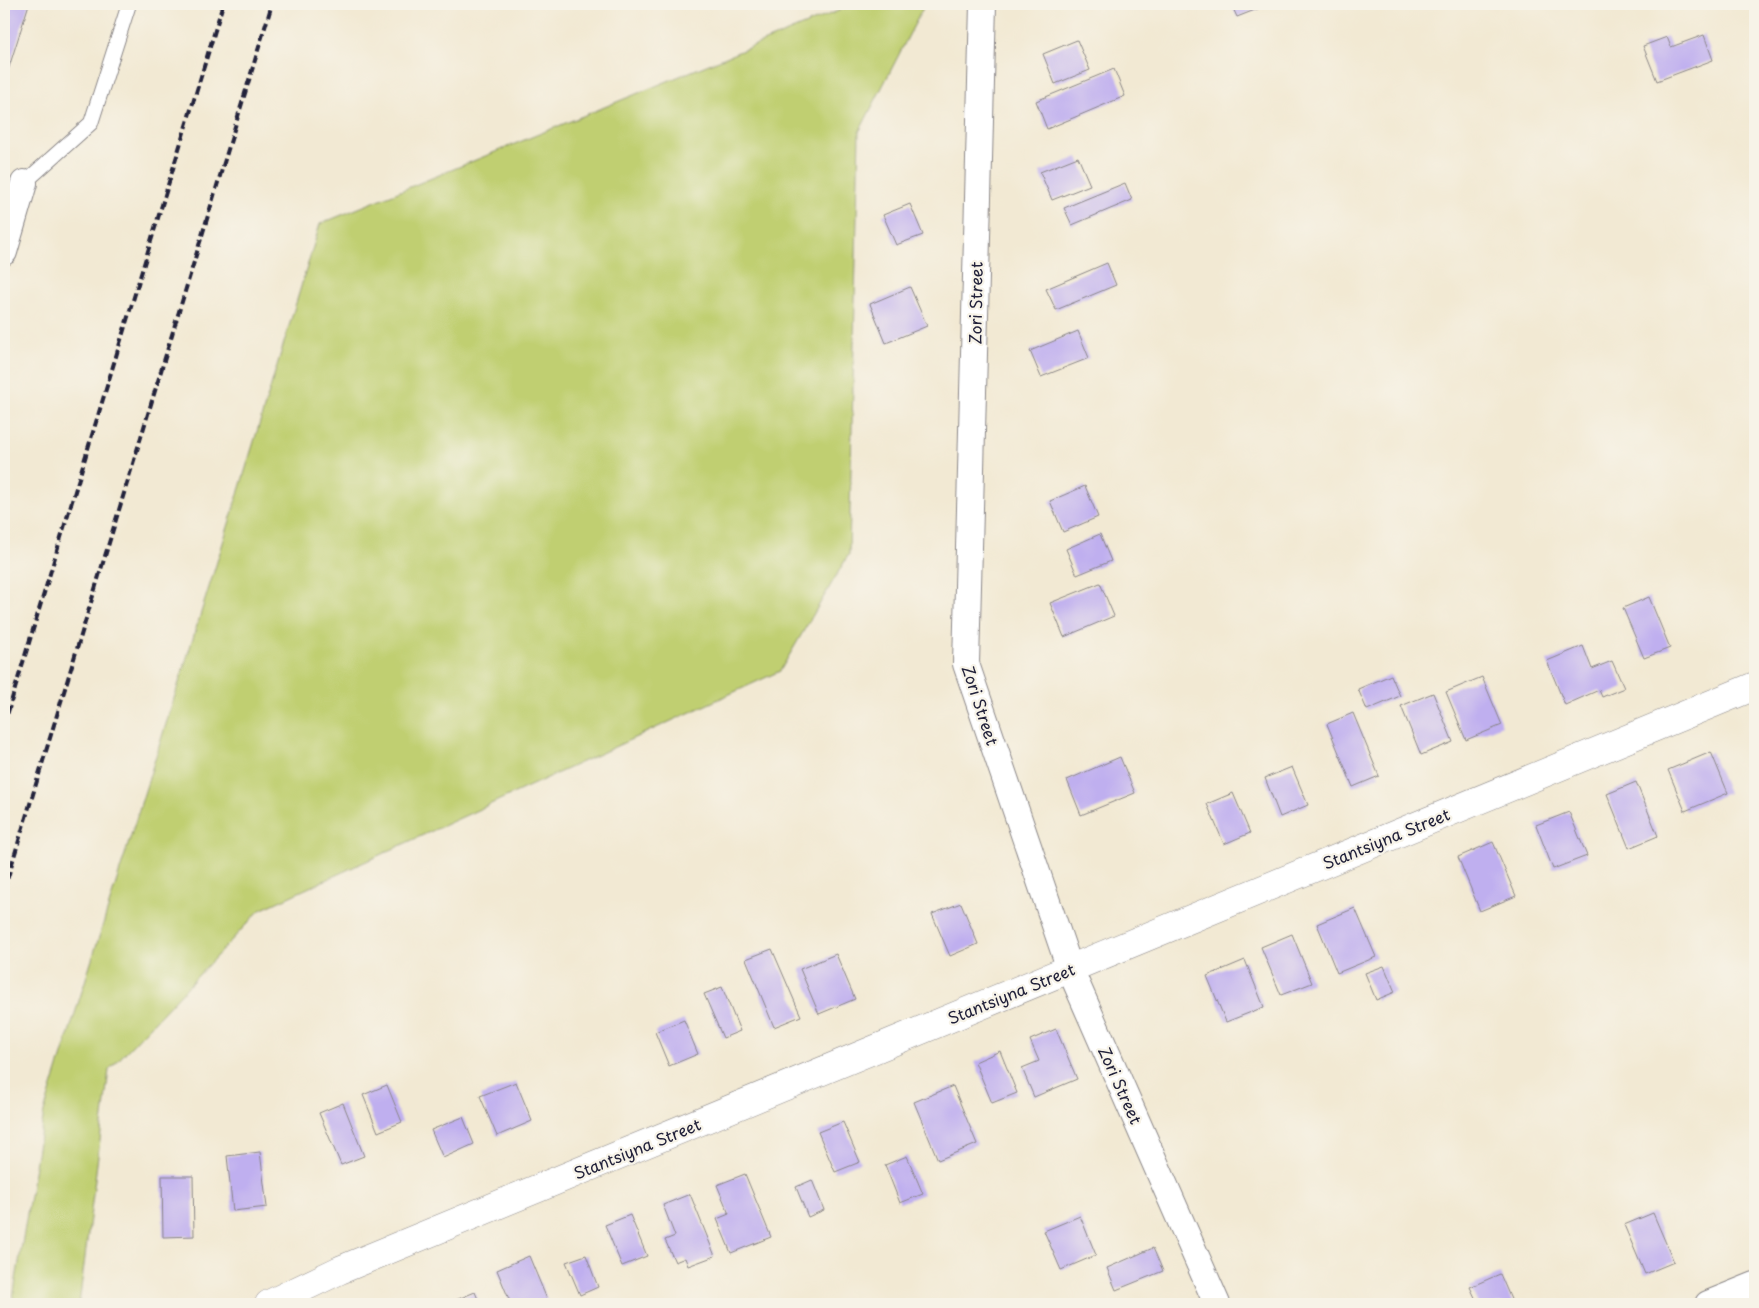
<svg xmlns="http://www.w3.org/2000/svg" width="1759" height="1308" font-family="'Playpen Sans',sans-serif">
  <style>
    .green { fill: #c0cf71; stroke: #717856 }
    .building { fill: #bfafef }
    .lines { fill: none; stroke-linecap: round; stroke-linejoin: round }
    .service-casing { stroke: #8a8687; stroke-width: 16 }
    .minor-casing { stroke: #8a8687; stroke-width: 28 }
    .tertiary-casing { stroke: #8a8687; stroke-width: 29 }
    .service { stroke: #fff; stroke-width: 14 }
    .minor { stroke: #fff; stroke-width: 26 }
    .tertiary { stroke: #fff; stroke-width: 28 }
    .rail { stroke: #22223b; stroke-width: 4; stroke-dasharray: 8 4; stroke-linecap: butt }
    .labels { text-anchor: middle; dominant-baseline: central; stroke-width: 4.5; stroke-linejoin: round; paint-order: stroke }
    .street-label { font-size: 16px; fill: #22223b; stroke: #f7f3e8 }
  </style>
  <rect width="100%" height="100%" fill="#f7f3e8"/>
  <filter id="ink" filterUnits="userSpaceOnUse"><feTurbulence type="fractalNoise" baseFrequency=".02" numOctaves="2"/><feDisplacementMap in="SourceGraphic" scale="10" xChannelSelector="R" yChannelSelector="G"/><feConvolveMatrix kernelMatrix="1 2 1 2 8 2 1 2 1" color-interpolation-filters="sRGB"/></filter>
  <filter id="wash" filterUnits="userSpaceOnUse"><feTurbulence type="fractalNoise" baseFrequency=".0096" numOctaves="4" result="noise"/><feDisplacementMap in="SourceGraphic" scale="20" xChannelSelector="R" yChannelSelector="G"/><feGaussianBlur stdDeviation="1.12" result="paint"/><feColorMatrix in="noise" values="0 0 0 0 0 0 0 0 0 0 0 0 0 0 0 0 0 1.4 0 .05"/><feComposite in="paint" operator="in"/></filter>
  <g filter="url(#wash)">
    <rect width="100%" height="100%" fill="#f2e9d3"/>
    <path class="green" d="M855 4H925L859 132 849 554 780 671 260 910 109 1070 79 1304H12L44 1112 232 514 320 224Z"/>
    <g id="blocks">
      <path class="building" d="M4 4H29L4 83Z
        M1231 4H1270L1237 17Z
        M1704 35 1713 60 1657 81 1643 46 1667 37 1671 47Z
        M1077 40 1090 70 1055 84 1043 54Z
        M1114 69 1125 96 1047 129 1036 101Z
        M1078 157 1090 185 1052 200 1040 172Z
        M1125 183 1132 200 1072 225 1064 208Z
        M910 204 923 235 896 245 883 215Z
        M1107 263 1116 285 1056 310 1046 289Z
        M910 287 927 326 886 343 870 304Z
        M1078 331 1089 358 1041 377 1030 351Z
        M1085 486 1098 517 1063 532 1050 501Z
        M1100 534 1111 561 1077 575 1066 549Z
        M1100 583 1114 616 1064 637 1050 603Z
        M1649 597 1670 648 1644 658 1623 608Z
        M1583 646 1592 669 1612 661 1624 688 1602 697 1599 690 1565 705 1547 661Z
        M1391 675 1400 696 1367 710 1358 689Z
        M1482 677 1502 725 1466 740 1446 692Z
        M1433 693 1453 742 1421 755 1401 706Z
        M1353 713 1379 776 1353 787 1327 724Z
        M1711 752 1728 793 1685 811 1668 770Z
        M1120 757 1135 793 1081 815 1067 780Z
        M1292 767 1308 805 1280 817 1265 778Z
        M1636 782 1658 836 1629 848 1607 794Z
        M1233 793 1250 833 1224 844 1207 804Z
        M1569 812 1587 856 1553 869 1536 825Z
        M1493 842 1516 896 1480 911 1458 857Z
        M961 903 978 944 950 956 932 914Z
        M1355 908 1376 957 1337 973 1317 924Z
        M1292 934 1312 983 1281 995 1261 947Z
        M772 949 801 1016 774 1027 746 959Z
        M836 954 855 999 819 1014 800 969Z
        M1245 960 1264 1007 1226 1022 1207 976Z
        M1384 966 1395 992 1376 1000 1365 973Z
        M722 987 740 1031 723 1038 704 994Z
        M684 1020 698 1054 669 1066 655 1032Z
        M1056 1029 1077 1079 1034 1097 1022 1068 1039 1061 1030 1040Z
        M1000 1051 1017 1093 992 1103 975 1062Z
        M516 1082 532 1121 497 1136 480 1096Z
        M387 1085 402 1122 378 1132 363 1095Z
        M953 1086 977 1144 938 1160 914 1102Z
        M343 1103 364 1156 341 1165 319 1113Z
        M463 1117 474 1144 443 1158 431 1130Z
        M843 1122 860 1162 835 1172 818 1132Z
        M260 1152 267 1207 233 1211 227 1156Z
        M907 1156 923 1194 900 1203 885 1165Z
        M745 1174 771 1237 731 1253 717 1219 729 1214 717 1185Z
        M162 1176H193L194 1236 163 1237Z
        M812 1180 824 1210 808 1217 796 1187Z
        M690 1194 715 1256 688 1266 685 1258 675 1262 665 1240 675 1236 663 1205Z
        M1653 1213 1674 1262 1645 1274 1624 1225Z
        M630 1215 647 1256 622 1266 605 1225Z
        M1080 1216 1096 1255 1061 1270 1044 1231Z
        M1153 1248 1163 1271 1116 1290 1107 1268Z
        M586 1255 598 1287 580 1295 566 1262Z
        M529 1256 549 1304H511L497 1270Z
        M1500 1274 1513 1304H1478L1470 1287Z
        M475 1292 480 1304H452L451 1302Z"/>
    </g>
  </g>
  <g filter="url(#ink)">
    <use href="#blocks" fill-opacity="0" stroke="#8a8687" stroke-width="1"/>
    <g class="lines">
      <g class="service-casing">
        <path id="service" d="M24 183 91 123 129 4"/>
      </g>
      <g class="minor-casing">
        <path id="minor" d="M983 4 966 664 1070 969 1217 1304
          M4 252 24 183
          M1708 1304 1755 1285"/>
      </g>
      <g class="tertiary-casing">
        <path id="tertiary" d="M269 1304 340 1270 1755 686"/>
      </g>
      <use href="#service" class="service"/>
      <use href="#minor" class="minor"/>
      <use href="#tertiary" class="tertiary"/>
      <path class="rail" d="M4 725 223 4
        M4 890 272 4"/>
    </g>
  </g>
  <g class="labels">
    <g class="street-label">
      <text transform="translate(975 303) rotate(-89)">Zori Street</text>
      <text transform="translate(981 705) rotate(72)">Zori Street</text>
      <text transform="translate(1386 838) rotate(-22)">Stantsiyna Street</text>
      <text transform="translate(1011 993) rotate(-22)">Stantsiyna Street</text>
      <text transform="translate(1121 1085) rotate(66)">Zori Street</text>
      <text transform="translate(637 1148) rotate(-22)">Stantsiyna Street</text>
    </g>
  </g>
  <rect width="1759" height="1308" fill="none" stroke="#f7f3e8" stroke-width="20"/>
</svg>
